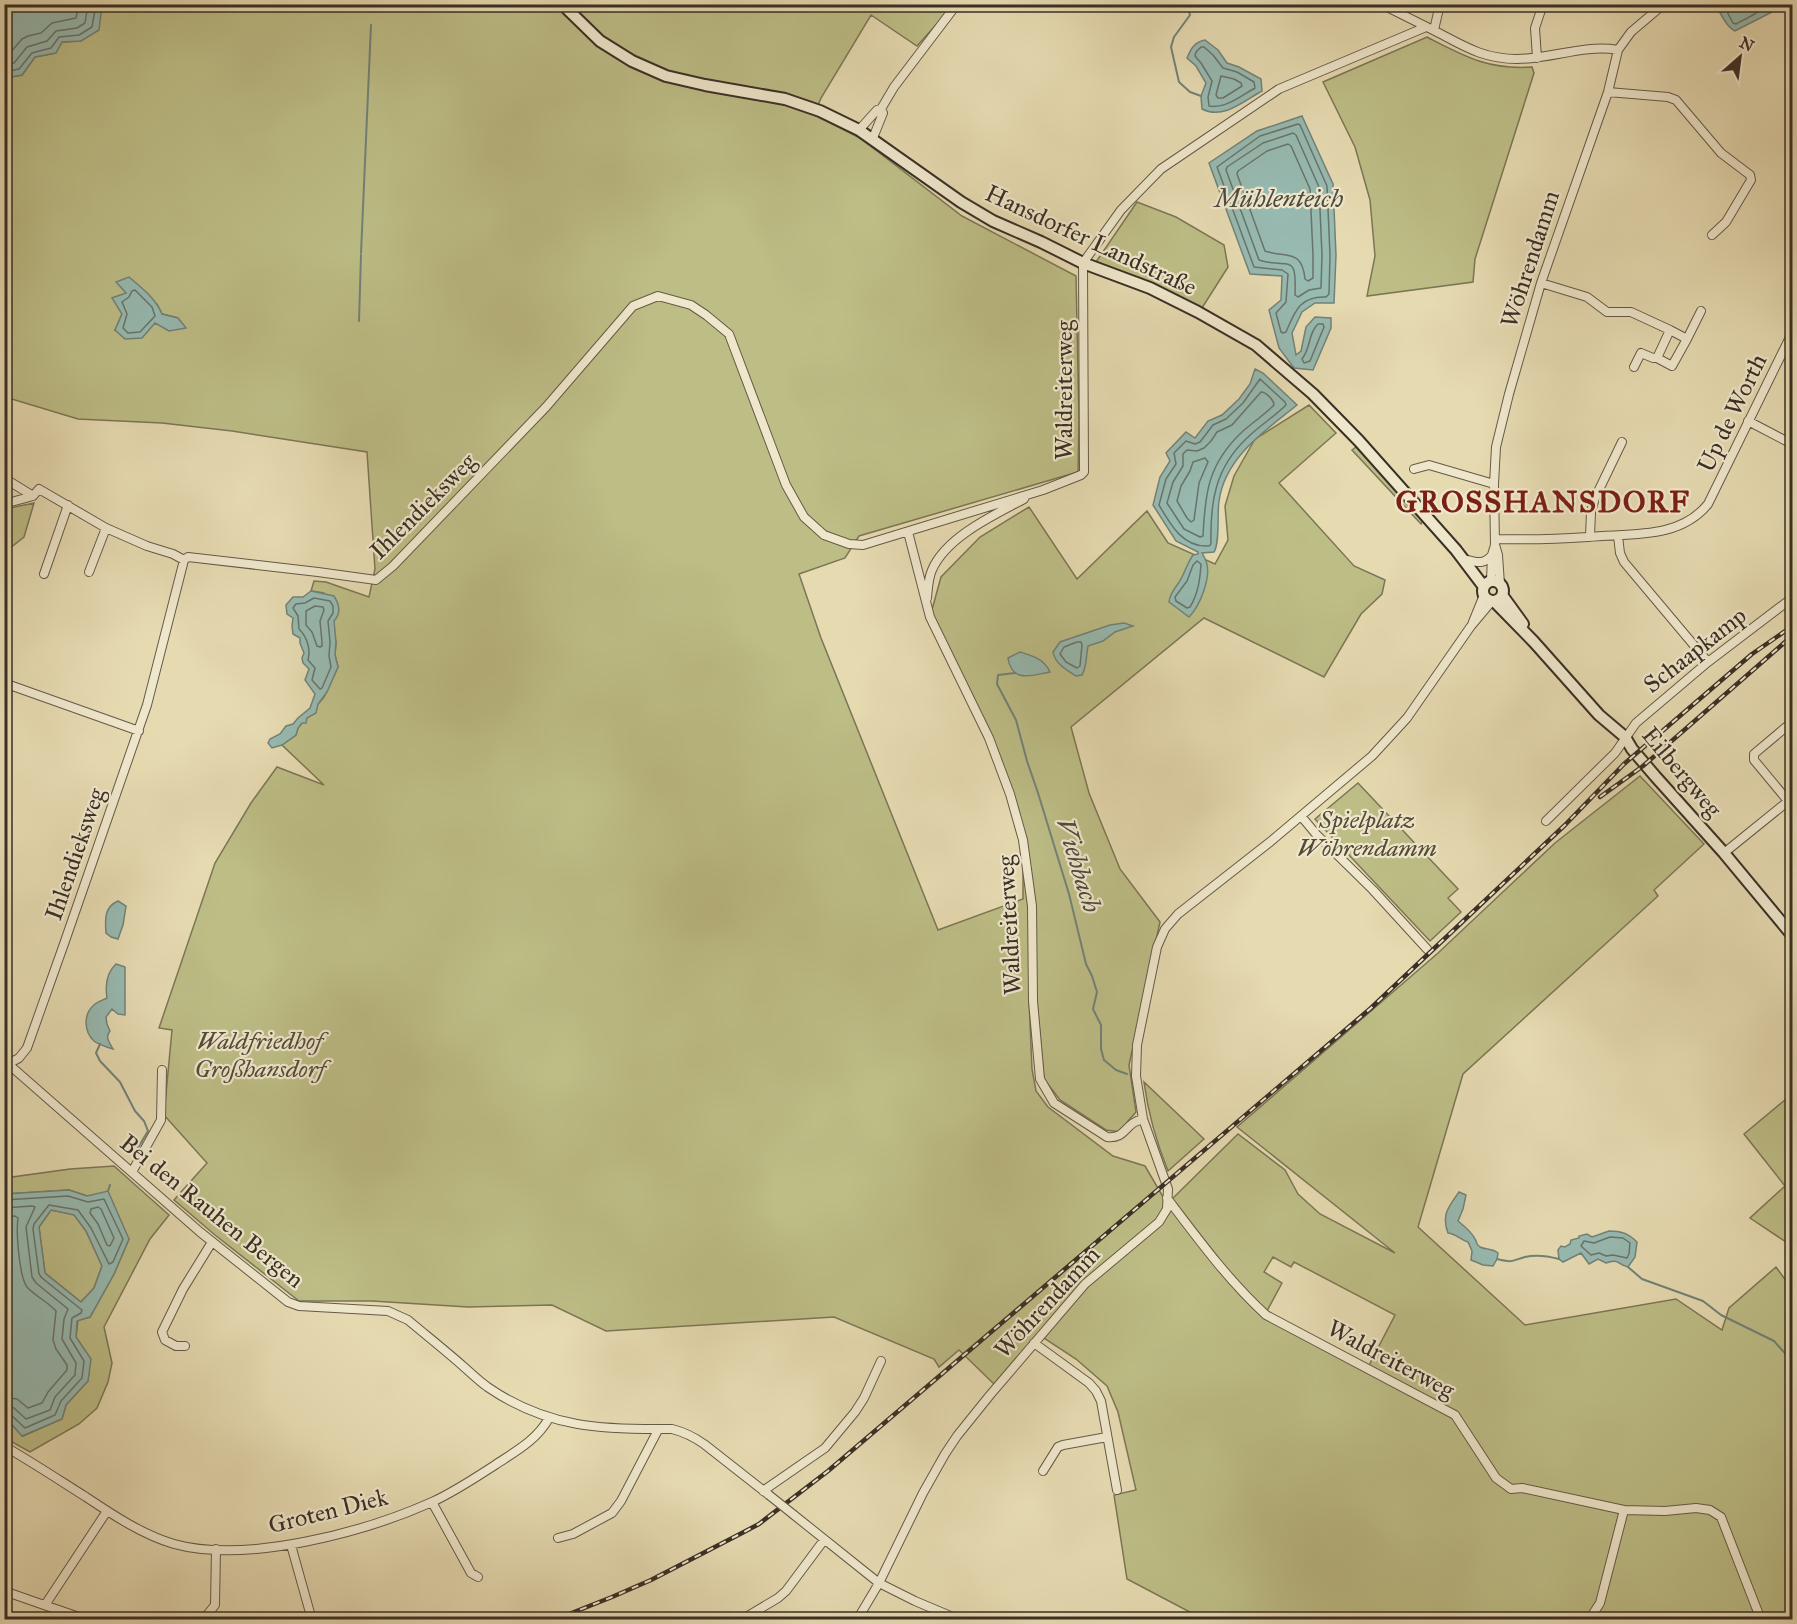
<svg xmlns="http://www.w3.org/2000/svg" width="1797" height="1624" font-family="'IM FELL Great Primer',serif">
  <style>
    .green { fill: #bdbd86; stroke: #7c7656; stroke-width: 1.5; fill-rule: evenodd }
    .water { fill: #97bab1; stroke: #728279; stroke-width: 1.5; fill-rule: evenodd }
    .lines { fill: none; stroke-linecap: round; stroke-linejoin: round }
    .shore { stroke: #68746b; stroke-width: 1.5 }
    .stream { stroke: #728279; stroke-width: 2 }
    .street-casing { stroke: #655a48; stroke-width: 10 }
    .secondary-casing { stroke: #3a2f25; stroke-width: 14 }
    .street { stroke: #efe7cc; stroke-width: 8 }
    .secondary { stroke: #efe7cc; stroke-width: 10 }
    .rail-casing { stroke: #3a2f25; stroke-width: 4.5 }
    .rail { stroke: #efe7cc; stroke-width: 2; stroke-dasharray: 7; stroke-linecap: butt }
    .street-bridge-casing { stroke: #655a48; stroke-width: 10; stroke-linecap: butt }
    .street-bridge { stroke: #efe7cc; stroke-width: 8 }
    .labels { text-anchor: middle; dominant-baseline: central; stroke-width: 4.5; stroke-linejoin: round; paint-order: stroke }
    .street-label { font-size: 24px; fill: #3a2f25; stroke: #efe7cc }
    .park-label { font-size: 24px; font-style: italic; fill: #544b38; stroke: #efe7cc }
    .water-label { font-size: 26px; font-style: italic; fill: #4d4b41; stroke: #efe7cc }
    .district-label { font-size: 30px; font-weight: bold; letter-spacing: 1.5px; fill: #7a1f14; stroke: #efe7cc }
  </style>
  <rect width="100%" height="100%" fill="#e6dab1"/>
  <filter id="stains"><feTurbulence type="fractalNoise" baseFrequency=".00333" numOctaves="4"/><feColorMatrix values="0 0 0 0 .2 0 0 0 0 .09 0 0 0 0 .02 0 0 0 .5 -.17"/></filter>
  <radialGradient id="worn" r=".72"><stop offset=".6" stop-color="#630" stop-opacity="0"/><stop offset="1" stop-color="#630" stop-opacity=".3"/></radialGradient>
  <path class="green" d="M102 5H954L917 46 871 15 821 98 814 115 860 138 962 216 1076 276 1079 419 1078 472 859 536 845 558 799 574 821 638 938 930 1023 899V840L989 738 930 617 941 577 980 537 1029 507 1077 579 1147 511 1168 543 1215 564 1228 540 1225 506 1234 476 1255 439 1309 405 1336 433 1279 483 1354 566 1385 580 1382 594 1361 614 1324 677 1204 618 1071 727 1089 793 1120 869 1160 922 1129 1065 1136 1112 1128 1121 1120 1132 1106 1130 1060 1100 1044 1079 1037 1002 1029 999 1032 1069 1036 1091 1048 1107 1113 1156 1145 1166 1166 1202 1205 1253 1242 1297 1267 1319 1366 1371 1395 1315 1294 1262 1291 1267 1273 1257 1264 1272 1282 1283 1267 1311 1241 1287 1172 1199 1238 1134 1285 1170 1298 1194 1320 1214 1395 1253 1237 1127 1438 953 1555 843 1640 776 1704 844 1654 890 1658 896 1463 1074 1418 1227 1525 1325 1676 1299 1722 1330 1729 1308 1776 1267 1792 1289V1619L1612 1620 1597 1613 1589 1620 1203 1619 1127 1579 1114 1495 1136 1490 1118 1412 1107 1386 1076 1359 1044 1338 1034 1340 995 1385 959 1350 939 1367 934 1359 834 1317 606 1331 552 1305 468 1307 372 1301H299L215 1235 174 1200 207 1163 164 1115 172 1030 159 1028 215 863 251 803 277 767 324 785 282 745 296 735 298 728 324 697 338 667 335 655 336 642 324 593 311 591 314 581 326 582 369 597 375 569 367 452 232 431 162 423 78 419 5 397 4 78 22 75 35 57 55 53 62 42 81 41 100 16ZM126 293 157 304 162 314 178 318 115 330 122 314Z
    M1427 37C1464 56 1488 70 1532 67L1534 73 1475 259 1473 282 1367 296 1375 256 1370 200 1355 147 1323 82Z
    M1137 202 1176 217 1224 245 1228 267 1202 308 1150 282 1096 262Z
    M1356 447 1360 448 1423 520 1421 524 1352 450Z
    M34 503 24 537 5 552V509Z
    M1358 783 1458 889 1448 898 1461 912 1430 941 1315 819Z
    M1144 1082 1204 1139 1168 1171C1156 1141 1148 1113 1144 1082Z
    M1792 1094V1246L1750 1218 1785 1186 1744 1134Z
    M114 1166 169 1215 150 1239 104 1327 112 1363 108 1382 97 1408 79 1424 30 1452 5 1438 4 1417 23 1436 62 1419 66 1405 88 1381 90 1359 76 1337 78 1320 90 1317 114 1274 129 1239 87 1196 69 1190 5 1194V1178L70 1169Z
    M51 1210 74 1214 86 1231 102 1266 94 1288 81 1302 45 1273 39 1227Z"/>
  <path class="water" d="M5 4 102 5 99 30 81 41 62 42 56 53 35 57 22 75 5 78Z
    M1715 5 1772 4 1773 5 1772 12 1735 31C1725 26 1722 14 1715 5Z
    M1205 40 1218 50 1227 63 1239 67 1261 79 1262 91C1244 101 1223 120 1202 109L1201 96 1206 83 1196 66 1187 58C1191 48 1195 42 1205 40Z
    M1302 116 1333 184 1336 255 1334 303H1315L1302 312 1292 333 1296 355 1301 351 1306 327 1315 317 1331 318V328L1313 370 1294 368 1279 348 1269 310 1281 300 1282 276 1250 274 1209 163 1257 131Z
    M129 277C142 288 155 298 162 314L178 318 186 328 169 331 155 323 142 338 125 339 115 330 122 314 112 298 126 293 116 282Z
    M1255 369 1263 373 1297 405C1265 431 1225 457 1219 501 1217 514 1220 543 1214 552L1202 553C1203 555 1205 558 1206 561 1212 576 1200 606 1189 617L1169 602C1170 591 1178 586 1182 577 1186 569 1188 562 1193 555L1198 554V552L1176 541 1153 505 1160 477 1170 461 1166 453 1186 432 1195 438 1208 421 1222 415 1239 399 1250 384Z
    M311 591 334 596C340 606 341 613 334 621L336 642 335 655 338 667 327 692 318 704 316 713 307 718 306 723H302L298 728 296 735 282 745 272 748 268 743 270 739 280 734 286 726 293 724 298 718 310 708 315 694 305 680 309 669 303 663 302 658 304 653 300 643V638L293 634 292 626 293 618 287 614 286 605 293 597H303Z
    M1124 623 1133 626 1115 632 1103 641 1088 646C1086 656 1087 666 1082 675L1076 676C1067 670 1055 664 1053 652L1060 642 1110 625Z
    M1020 652C1033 656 1044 659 1050 672 1032 675 1012 684 1008 658Z
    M118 901 126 906 123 925 118 939 111 937 106 933C105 920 104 907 118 901Z
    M116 964 125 967V1015L118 1014 112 1009 106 1017 107 1024 110 1031C105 1037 109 1042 113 1049 107 1047 99 1045 94 1041 84 1032 83 1014 94 1005 97 1002 103 1000 107 998 105 985 106 973 116 964Z
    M69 1190 87 1196 108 1191 129 1239 114 1274 90 1317 77 1321 76 1337 91 1359 88 1381 66 1405 62 1419 22 1436 5 1417V1194ZM51 1210 74 1215 86 1231 102 1266 94 1288 81 1302 45 1273 39 1227Z
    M1459 1192 1466 1195 1463 1209 1458 1221C1464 1226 1472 1232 1475 1239 1478 1244 1475 1243 1480 1247 1486 1250 1492 1248 1498 1253L1497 1259 1493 1266 1483 1265 1471 1260 1472 1251 1468 1242C1460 1240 1457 1234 1448 1233 1441 1215 1449 1206 1459 1192Z
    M1609 1231C1621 1231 1628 1233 1637 1242L1635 1257 1628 1267C1617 1265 1620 1258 1606 1263L1598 1259 1589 1264 1581 1253 1563 1262 1559 1259 1558 1250 1561 1246 1565 1247 1570 1244 1571 1240 1579 1238V1236L1587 1234 1592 1237Z"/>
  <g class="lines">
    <path class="shore" d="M1723 4 1733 23 1736 24C1746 18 1759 14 1767 4
      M1201 47H1204L1213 55 1223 68 1237 72 1254 82 1255 88C1241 96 1225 109 1209 106L1208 97 1212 81 1201 63 1195 56 1196 52Z
      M4 55 9 54 22 39 28 36 41 33 52 23 76 18 79 4
      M4 65 14 63 27 47 47 41 56 31 77 28 85 23 88 4
      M4 72 19 69 32 53 51 48 59 37 79 35 92 27 96 4
      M1221 76 1234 79 1241 83 1242 86 1223 98H1218L1216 95Z
      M1298 124 1300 125 1327 186 1330 255 1329 294 1326 297C1300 296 1295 311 1286 332L1283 333 1281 332 1276 313 1286 302 1288 274 1282 270 1254 267 1217 167 1260 136Z
      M1293 133 1296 135 1319 187 1322 255 1321 288 1309 290 1298 297 1295 295C1297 250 1288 270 1259 260L1226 170 1227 167 1263 143Z
      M1288 144 1291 146 1310 189 1313 255V278L1308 281 1305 279C1302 248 1285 258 1265 251L1237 174 1238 171 1267 151Z
      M135 290 152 307 155 316 140 332 128 333 123 328 127 314 122 302 129 297 132 291Z
      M1318 324H1323L1324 327 1310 361 1304 363 1302 359C1311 348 1308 333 1318 324Z
      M1260 379 1285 402 1286 405C1274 417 1259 426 1247 438 1215 468 1210 502 1211 544L1209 546C1183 548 1170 524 1159 505L1166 479 1176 464 1174 453 1186 441 1195 444 1200 442 1213 425 1226 419 1243 403Z
      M1261 392C1266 392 1274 400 1274 405 1264 415 1252 423 1242 432 1208 464 1205 493 1203 536L1200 537 1184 529 1167 503 1173 482 1183 466V454L1187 450 1197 451 1204 448 1211 441 1217 432 1232 425Z
      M1205 458 1208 462 1199 483 1194 520 1191 522 1187 518 1177 501 1181 486 1190 471 1193 462Z
      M1197 561 1201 564C1200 580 1198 594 1190 607L1187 608 1176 601 1175 597 1187 581 1193 565Z
      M314 598 330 601 333 606V613L328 621 330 642 329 656 331 667 322 688 320 689 312 680 315 668 308 660C311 649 307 637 299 629L298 616 293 608 296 604 305 603Z
      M315 606 323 607 324 610 320 621 322 642V646L320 647 317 646 312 632 306 625V611Z
      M1077 642H1081L1082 645 1080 666 1077 668 1066 662 1060 654 1064 647Z
      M4 1200 68 1196 88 1202 104 1199 123 1239 113 1262 109 1264 91 1228 78 1210 49 1205 34 1224 33 1229 39 1274 42 1278 82 1310 81 1313 72 1318 70 1338 84 1361 82 1378 61 1401 55 1415 25 1428 11 1415 4 1413
      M98 1207 101 1209 114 1238 110 1246 107 1245 98 1224 90 1213 91 1209Z
      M4 1208 32 1206 35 1207 26 1227 32 1277 36 1283 68 1309 64 1319 62 1339 76 1363 75 1375 55 1397 50 1410 26 1419 14 1408 4 1406
      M4 1217 15 1216 18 1218C16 1231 19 1276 27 1287 35 1296 48 1302 56 1311L53 1340 56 1349 67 1365V1370L48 1392 42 1403 28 1408 17 1399 4 1397
      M1610 1237 1623 1238 1630 1243 1629 1254 1627 1258 1613 1255 1606 1256 1599 1253 1591 1255 1581 1246 1584 1241 1594 1243Z"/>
    <path class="stream" d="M1187 4 1190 15 1174 37 1171 47 1179 82 1190 92 1201 96
      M361 253 371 25
      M359 321 361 255
      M1015 673 998 675 997 684 1016 720 1027 761 1038 793 1069 894 1086 964 1092 976 1097 992 1093 1009 1101 1025V1049L1104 1060 1116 1070 1127 1074
      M100 1044 96 1053 100 1061 120 1082 135 1111 144 1121 148 1131 133 1156
      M108 1191 110 1185
      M1497 1259C1514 1263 1510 1261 1525 1257 1537 1254 1548 1256 1559 1259
      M1628 1267 1642 1279 1703 1301 1721 1315 1774 1341 1792 1361"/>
    <g class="street-casing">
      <path id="street" d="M1381 4C1399 13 1417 22 1435 31 1464 46 1483 59 1517 59 1551 59 1584 44 1618 50
        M1792 4V5
        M1434 30 1440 4
        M1537 58 1535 28 1543 4
        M1608 92 1668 97 1676 100 1721 153 1750 175 1751 180 1726 222 1712 235
        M859 130 877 110 881 109 894 87 957 4
        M873 138 883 113 881 109
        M1541 283 1587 297 1607 312H1631L1670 330 1657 358 1672 366 1687 339
        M1670 330 1687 339 1701 311
        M1634 367 1641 353 1653 358H1657
        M1748 421 1792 444
        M1414 469 1429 465 1494 484
        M4 478 33 496
        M4 504 33 496 39 489 106 528 147 546 173 554 184 560
        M908 532 930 617 989 738 1010 794 1023 840 1032 906 1033 1001 1040 1079 1054 1103 1107 1137C1127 1139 1124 1123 1143 1119
        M1590 536 1591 512 1595 498 1622 442
        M1618 536 1620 553 1624 562 1708 662
        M1496 539C1527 540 1557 539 1588 537 1629 533 1679 540 1708 504L1792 333
        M1468 560C1478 563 1485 564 1492 555
        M89 572 106 528
        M44 574 68 505
        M1491 581 1492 555 1495 545
        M1500 584 1498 555 1495 545 1494 484 1496 447 1509 394 1541 283 1608 92 1618 50 1631 32 1664 4
        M927 598C928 588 928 579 932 570 946 537 994 515 1024 499
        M1473 622 1484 595
        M4 683 139 731
        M1788 801 1754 760V754L1792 722
        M1301 816 1316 834 1373 890 1427 949
        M1546 821 1615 753 1636 723 1708 662 1792 598
        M1724 853 1792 798
        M6 1062 200 1232 288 1302 299 1306 388 1311 408 1320C427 1336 446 1351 464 1367 472 1374 480 1382 489 1388 548 1428 603 1430 672 1429 684 1432 694 1437 704 1444L769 1495
        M8 1064 19 1058 27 1048 65 941 147 705 184 560 188 557 318 572 376 580 393 566 546 407 633 306 658 296 691 305 706 315 729 334 786 485 804 517 824 535 849 544 863 545 1043 490 1081 475 1084 472 1083 263 1121 210 1161 169 1279 89 1426 27
        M132 1172 161 1120 162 1070
        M1167 1198C1198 1239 1228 1280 1266 1315L1455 1415 1496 1478 1511 1489 1522 1488 1624 1510 1665 1511 1696 1508 1710 1510 1721 1517 1761 1620
        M1034 1343 1089 1383 1096 1391 1101 1401 1117 1490
        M185 1346H176L165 1340 162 1332 183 1289 212 1242
        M4 1446C32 1462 59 1480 86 1497 113 1515 143 1535 174 1544 247 1564 365 1532 432 1502 454 1492 475 1478 495 1465 516 1451 537 1440 549 1418
        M1043 1471 1058 1447 1063 1445 1107 1437
        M763 1491 825 1448 855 1412 864 1398 881 1361
        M432 1502 471 1573 478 1577
        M794 1515 879 1583 915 1601 960 1620
        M558 1538 573 1534 612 1513 621 1501 658 1430
        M291 1545 312 1620
        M4 1591 44 1605 47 1602 107 1511
        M44 1605 88 1620
        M203 1620 215 1605 216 1549
        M741 1620 778 1598 786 1591 824 1540
        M857 1620 879 1583 923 1493 945 1454 957 1436 990 1395 1085 1284 1159 1222 1167 1209 1168 1189 1143 1119 1136 1076 1137 1045 1157 947 1165 929 1178 914 1270 842 1372 756 1407 718 1471 626 1492 601
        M1589 1620 1600 1603 1624 1510"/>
    </g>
    <g class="secondary-casing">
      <path id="secondary" d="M562 4 600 41 632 61 666 76 705 85 785 99 820 111 859 130 961 202 993 221 1041 242 1083 263 1150 288 1198 312 1256 345 1313 394 1359 441 1456 550 1484 587
        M1483 591a10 10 0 1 1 20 0a10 10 0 1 1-20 0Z
        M1502 595 1523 624
        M1494 601 1534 642 1599 715 1625 737 1632 749 1655 776 1724 853 1792 935"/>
    </g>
    <use href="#street" class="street"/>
    <use href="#secondary" class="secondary"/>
    <g class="rail-casing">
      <path id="rail" d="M1600 797 1643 766 1792 636
        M554 1620 612 1597 651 1580 742 1533 759 1524 828 1471 1371 1008 1565 825 1624 764 1752 654 1791 627"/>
    </g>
    <use href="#rail" class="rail"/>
    <g class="street-bridge-casing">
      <path id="street-bridge" d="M769 1495 794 1515"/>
    </g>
    <use href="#street-bridge" class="street-bridge"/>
  </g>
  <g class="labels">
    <g class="street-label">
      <text transform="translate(1091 240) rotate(25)">Hansdorfer Landstraße</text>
      <text transform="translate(1530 259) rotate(-72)">Wöhrendamm</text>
      <text transform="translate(1064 390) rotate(-90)">Waldreiterweg</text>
      <text transform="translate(1732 413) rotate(-64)">Up de Worth</text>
      <text transform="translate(423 506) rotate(-45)">Ihlendieksweg</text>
      <text transform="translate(1695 650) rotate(-38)">Schaapkamp</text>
      <text transform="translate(1682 772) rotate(50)">Eilbergweg</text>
      <text transform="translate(75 854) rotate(-71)">Ihlendieksweg</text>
      <text transform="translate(1009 925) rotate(-93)">Waldreiterweg</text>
      <text transform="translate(212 1211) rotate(39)">Bei den Rauhen Bergen</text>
      <text transform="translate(1047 1302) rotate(-47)">Wöhrendamm</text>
      <text transform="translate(1391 1359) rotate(28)">Waldreiterweg</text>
      <text transform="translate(328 1511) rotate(-14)">Groten Diek</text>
    </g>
    <g class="park-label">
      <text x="1367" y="820">Spielplatz<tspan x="1367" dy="28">Wöhrendamm</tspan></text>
      <text x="260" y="1041">Waldfriedhof<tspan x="260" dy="28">Großhansdorf</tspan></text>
    </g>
    <g class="water-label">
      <text x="1279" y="198">Mühlenteich</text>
      <text transform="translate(1079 865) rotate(73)">Viehbach</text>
    </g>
    <g class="district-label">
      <text x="1543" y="502">GROSSHANSDORF</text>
    </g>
  </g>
  <rect width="1797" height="1624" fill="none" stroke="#e6dab1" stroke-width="24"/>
  <rect x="6" y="6" width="1785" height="1612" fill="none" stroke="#3a2f25" stroke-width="3"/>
  <rect x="12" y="12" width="1773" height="1600" fill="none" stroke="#3a2f25" stroke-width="1.5"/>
  <g transform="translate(1740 57) rotate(28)" stroke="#efe7cc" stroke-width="4.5" paint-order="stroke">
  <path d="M0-4.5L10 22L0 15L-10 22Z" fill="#3a2f25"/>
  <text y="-9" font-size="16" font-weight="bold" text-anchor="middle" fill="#3a2f25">N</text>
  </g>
  <rect width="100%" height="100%" filter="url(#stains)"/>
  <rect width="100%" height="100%" fill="url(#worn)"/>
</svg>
